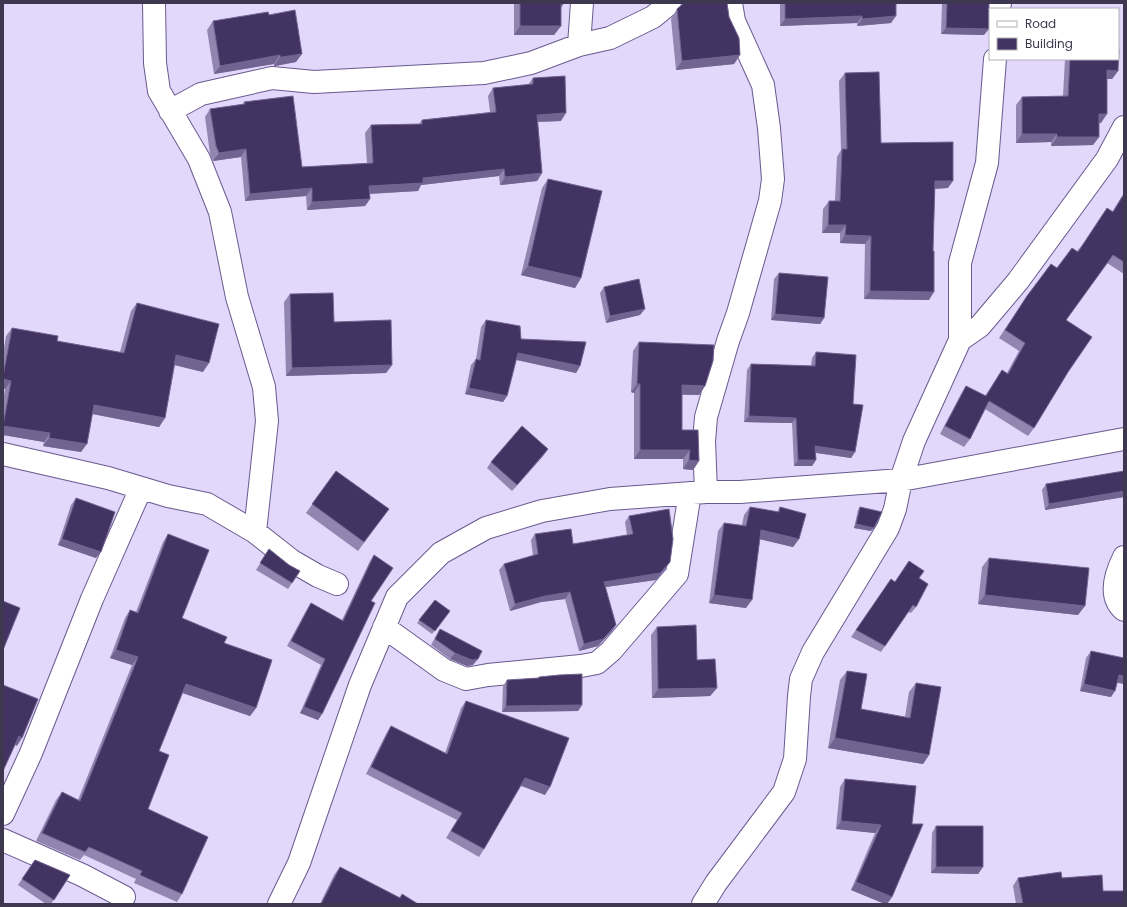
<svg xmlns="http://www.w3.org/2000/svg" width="1127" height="907" font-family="Poppins,sans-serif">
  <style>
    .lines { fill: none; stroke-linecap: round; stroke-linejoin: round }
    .minor-casing { stroke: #695a8e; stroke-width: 24 }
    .minor { stroke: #fff; stroke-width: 22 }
    .wall { fill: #9286b0 }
    .shaded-wall { fill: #726491 }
    .building { fill: #423363; stroke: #726491 }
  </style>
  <rect width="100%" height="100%" fill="#e1d8fc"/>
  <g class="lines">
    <g class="minor-casing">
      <path id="minor" d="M154 3 155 63 159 91 199 159 220 212 237 297 264 387 267 421 255 532
        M999 9 1000 3
        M579 45 582 3
        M170 111 201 94 272 78 314 82 484 73 531 63 579 45 610 38 653 17 670 3
        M960 340 980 326 1018 281 1107 159 1124 127
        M3 454 108 478 168 496 207 504 255 532 292 561 318 576 337 584
        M706 492 704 441 706 417 728 341 738 313 770 201 773 179 769 128 763 85 734 21 731 3
        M1124 557C1116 573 1108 596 1124 610
        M384 627 444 670 466 679 488 675 581 666 597 663 611 651 677 574 690 493
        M3 814 31 753 92 599 141 488
        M3 840 82 875 124 897
        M279 904 299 863 360 685 397 597 441 553 486 528 542 511 610 499 706 492H740L901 480 1124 439
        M703 904 716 883 784 792 795 759 799 696 801 679 813 652 888 528 895 509 901 480 914 441 960 340V263L987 163 995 59"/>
    </g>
    <use href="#minor" class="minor"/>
  </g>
  <path class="wall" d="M514 3H564L561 8V26L554 35H514Z
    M780 3H896L891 23 857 26V23L780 26Z
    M942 3H989L984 35 941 34Z
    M677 9 729 17 740 55 734 64 676 70 671 19Z
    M269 15 296 62 276 66H274V64L214 74 207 30 213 21Z
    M1065 59H1118V71L1112 79H1107L1101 123H1099V137L1093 145 1051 146V142L1016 143V105L1022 97 1063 96Z
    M845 73 881 143 948 188 935 189 929 300 864 299 865 244 840 243V233H822L823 209 829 201H835L837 157 841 150 839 81Z
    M533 78 561 121 538 122 542 173 537 181 500 185 499 176 421 185 418 191 370 194V199L365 206 307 210 306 196 245 201 241 157 213 161 210 154 205 117 210 109 243 104 244 102 302 167 367 163 365 133 371 125 419 124 422 120 490 112 488 96 493 88 528 85Z
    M548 179 581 278 575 288 521 275 542 188Z
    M1124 193V274L1107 263 1066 320 1068 372 1034 428 1028 436 985 409 970 439 964 447 940 434 961 394 966 386 985 396 1002 370 1007 373 1019 351 999 338 1027 296 1057 268 1077 251 1112 212Z
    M779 273 824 318 820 324 771 320 774 279Z
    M604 287 640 315 606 323 600 293Z
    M290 294 334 322 392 365 386 373 286 376 284 302Z
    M137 303 203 372 175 365 165 418 159 427 92 414 81 452 43 446 44 442 3 435V401L5 389H3V354L6 336 12 328 57 341 120 352 131 311Z
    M486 320 521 339 580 366 576 373 516 360 507 396 503 402 465 394 471 365 476 359 481 327Z
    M639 342 705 386 699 395H682V430L699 461 693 470 683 469V459H634V393L631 392 633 351Z
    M816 352 853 404 855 452 851 458 816 453V460L812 466H794L792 423 744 422 747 370 751 364 811 366 812 358Z
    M548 449 543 456 512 491 487 468 491 462Z
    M336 471 389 509 358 551 306 513Z
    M1124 471V497L1045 510 1042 490 1046 484Z
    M76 498 96 558 58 545 71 505Z
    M750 507 777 512 780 507 799 539 793 547 760 539 746 608 709 603 718 531 724 523 742 525 744 515Z
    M860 507 871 531 854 528 858 510Z
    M629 516 670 562 665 569 656 580 605 587 612 631 598 646 579 651 565 599 541 602 510 611 499 570 504 564 533 556 531 540 535 534 573 544 627 535 625 522Z
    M168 534 182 618 224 643 256 708 250 716 182 693 159 751 148 809 182 894 177 902 134 883 136 879 84 855 80 860 36 841 56 800 62 792 78 800 132 665 110 658 125 618 130 610 136 612 163 542Z
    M269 549 292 583 288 589 256 570Z
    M374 555 371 601 322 714 318 720 300 713 321 665 287 646 307 609 311 603 342 620 370 561Z
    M989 558 1078 615 978 604 982 567Z
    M919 578 916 607 911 613 908 612 881 652 851 637 891 579 895 582Z
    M435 600 450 611 432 634 417 623Z
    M657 627 697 660 717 688 710 696 652 698 651 635Z
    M440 629 473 665 467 666 450 659 431 645 436 636Z
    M1091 651 1124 684 1117 682 1111 697 1080 691 1086 658Z
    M847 671 861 709 905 717 909 692 916 683 929 755 923 764 828 748 840 680Z
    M539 677 582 705 578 711 502 712 503 686 507 680 538 678Z
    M466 701 545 795 521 786 484 849 479 857 446 838 457 820 366 774 386 734 391 726 445 753 461 708Z
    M845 779 916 786 892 897 887 904H885L851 890 875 833 836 829 840 787Z
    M936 826 983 867 978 874 931 873 932 833Z
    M35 860 70 875 51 904H46L18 885Z
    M340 867 399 897 418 904H320L334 875Z
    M1018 878H1062L1103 891 1124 904H1016L1013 886Z"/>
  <path class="shaded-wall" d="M559 3H564L559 10Z
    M862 16 857 23 780 26 785 19Z
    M896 16 891 23 857 26 862 19Z
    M520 26H561L554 35H514Z
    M946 28 989 29 984 35 941 34Z
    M302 54 296 62 274 66 280 57Z
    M280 55 274 64 214 74 220 66Z
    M740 55 734 64 676 70 682 61Z
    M1107 70 1118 71 1112 79H1101Z
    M566 113 561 121 532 122 537 115Z
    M1099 114H1107L1101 123H1093Z
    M1022 134H1057L1051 142 1016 143Z
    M1057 137H1099L1093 145 1051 146Z
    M246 149 241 157 213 161 219 153Z
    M504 169 499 176 421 185 418 191 364 194 369 186 423 178Z
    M542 173 537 181 500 185 505 177Z
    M935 181H953L948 188 929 189Z
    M312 188 306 196 245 201 250 194Z
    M370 199 365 206 307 210 312 202Z
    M828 225H846L840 233H822Z
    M845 235 871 236 865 244 840 243Z
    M528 266 581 278 575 288 521 275Z
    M870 291 934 292 929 300 864 299Z
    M645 309 640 315 606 323 610 316Z
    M775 314 824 318 820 324 771 320Z
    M518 353 580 366 576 373 513 359Z
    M176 355 209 363 203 372 170 364Z
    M392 365 386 373 286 376 292 368Z
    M3 379 11 381 5 389H3Z
    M637 384H640L634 393 631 392Z
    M682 385 705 386 699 395 676 394Z
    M469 388 507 396 503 402 465 394Z
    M94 405 165 418 159 427 88 413Z
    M749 416 796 418 792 423 744 422Z
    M3 426 50 433 44 442 3 435Z
    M49 438 87 444 81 452 43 446Z
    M815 446 855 452 851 458 811 452Z
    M548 449 543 456 512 491 517 485Z
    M640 450H690L683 459H634Z
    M689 460 699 461 693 470 683 469Z
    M798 460H816L812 466H794Z
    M1124 491V497L1045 510 1049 504Z
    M856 524 874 528 871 531 854 528Z
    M761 530 799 539 793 547 755 538Z
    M62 539 101 552 96 558 58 545Z
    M670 562 665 569 656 580 599 588 604 582Z
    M570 592 565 599 541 602 510 611 515 604 545 596Z
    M714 595 752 600 746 608 709 603Z
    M985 595 1085 606 1078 615 978 604Z
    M616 625 612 631 598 646 579 651 584 644Z
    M116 650 138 657 132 665 110 658Z
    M455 653 478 659 473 665 467 666 450 659Z
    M1119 675 1124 676V684L1114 682Z
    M186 684 256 708 250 716 180 692Z
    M1084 684 1115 691 1111 697 1080 691Z
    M717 688 710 696 652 698 658 689Z
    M582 705 578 711 502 712 506 706Z
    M304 707 322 714 318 720 300 713Z
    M19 736 22 738 17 746 14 744Z
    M835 738 929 755 923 764 828 748Z
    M525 778 550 787 545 795 520 785Z
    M841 821 881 825 875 833 836 829Z
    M936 867H983L978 874 931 873Z
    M856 882 892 897 887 904H885L851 890Z"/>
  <path class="building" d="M520 3H561V26H520Z
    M684 3H727L729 17 739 38 740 55 682 61 677 9Z
    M785 3H896V16L862 19V16L785 19Z
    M947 3H989V29L946 28Z
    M295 10 302 54 282 57H280V55L220 66 213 21 268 12 269 15Z
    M1118 49H1119L1118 71 1107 70V114H1099V137H1057V134H1022V97L1068 96 1070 59H1118Z
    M879 72 881 143 953 142V181H935L933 251H934V292L870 291 871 236 845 235 846 225H828L829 201H840L842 149H847L845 73Z
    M565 76 566 113 537 115 542 173 505 177 504 169 423 178V183L369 186 370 199 312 202V188L250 194 246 149 219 153 216 146 210 109 245 104 244 102 293 96 302 167 373 163 371 125 422 124V120L496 112 493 88 533 84V78Z
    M548 179 602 191 581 278 528 266Z
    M1124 194V262L1113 255 1066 320 1092 337 1068 372 1034 428 989 401 970 439 945 426 966 386 986 396 1002 370 1008 374 1025 343 1005 330 1027 296 1051 264 1057 268 1072 248 1078 252 1107 208 1113 212Z
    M779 273 828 277 824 318 775 314Z
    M639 279 645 309 610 316 604 287Z
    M333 293 334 322 391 320 392 365 292 368 290 294Z
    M137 303 219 324 209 363 176 355 165 418 94 405 87 444 49 438 50 433 3 426 11 381 3 379V376L12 328 58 336 57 341 124 353Z
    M486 320 520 326 521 339 586 342 580 366 518 353 507 396 469 388 476 359 480 360Z
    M639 342 714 345 713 361 705 386 682 385V430H698L699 461 689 460 690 450H640V384H637Z
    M816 352 856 355 853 404 863 405 855 452 815 446 816 460H798L796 418 749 416 751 364 815 366Z
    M522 426 548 449 517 485 491 462Z
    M336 471 389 509 364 542 312 504Z
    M1124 471V491L1049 504 1046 484Z
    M76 498 115 512 101 552 62 539Z
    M750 507 779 512 780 507 806 514 799 539 761 530 752 600 714 595 724 523 746 526Z
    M860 507 882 512 874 528 856 524Z
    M669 509 673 539 670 562 660 573 604 582 616 625 603 639 584 644 570 592 545 596 515 604 504 564 538 554 535 534 571 529 573 544 633 534 629 516Z
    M168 534 209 550 182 618 227 637 224 643 272 660 256 708 186 684 159 751 169 755 148 809 208 837 182 894 140 875 142 871 89 847 85 852 42 833 62 792 80 801 138 657 116 650 130 610 138 613Z
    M269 549 289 565 300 571 292 583 260 563Z
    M374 555 393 568 371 601 375 603 322 714 304 707 325 659 291 641 311 603 343 621Z
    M989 558 1089 568 1085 606 985 595Z
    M909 561 924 571 919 578 928 584 916 607 913 605 885 646 856 630 891 579 895 582Z
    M435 600 450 611 435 631 419 620Z
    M3 601 20 608 3 650Z
    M696 625 697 660 715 659 717 688 658 689 657 627Z
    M440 629 482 651 478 659 472 660 455 653 435 639Z
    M1091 651 1124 658V676L1119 675 1115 691 1084 684Z
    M847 671 867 674 861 709 910 718 916 683 941 687 929 755 835 738Z
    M582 674V705L506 706 507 680 539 678V677L559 675Z
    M3 685 38 699 22 738 19 736 3 771Z
    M466 701 569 738 550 787 525 778 484 849 451 831 462 813 371 767 391 726 447 754Z
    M845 779 916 786 912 824H923L892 897 856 882 881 825 841 821Z
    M936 826H983V867H936Z
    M35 860 70 875 54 900 22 879Z
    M340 867 400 898 402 894 418 904H321Z
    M1061 872 1062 878 1102 875 1103 891H1124V904H1023L1018 878Z"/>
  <rect width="1127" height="907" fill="none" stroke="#3d374f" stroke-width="8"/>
  <rect x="989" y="8" width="130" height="52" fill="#ffffff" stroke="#b1afb9"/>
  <rect x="997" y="21" width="20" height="6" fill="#ffffff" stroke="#b1afb9"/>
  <text x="1025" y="28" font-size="12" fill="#3d374f">Road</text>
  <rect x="997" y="38" width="20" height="12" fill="#423363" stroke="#b1afb9"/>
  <text x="1025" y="48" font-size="12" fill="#3d374f">Building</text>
</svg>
